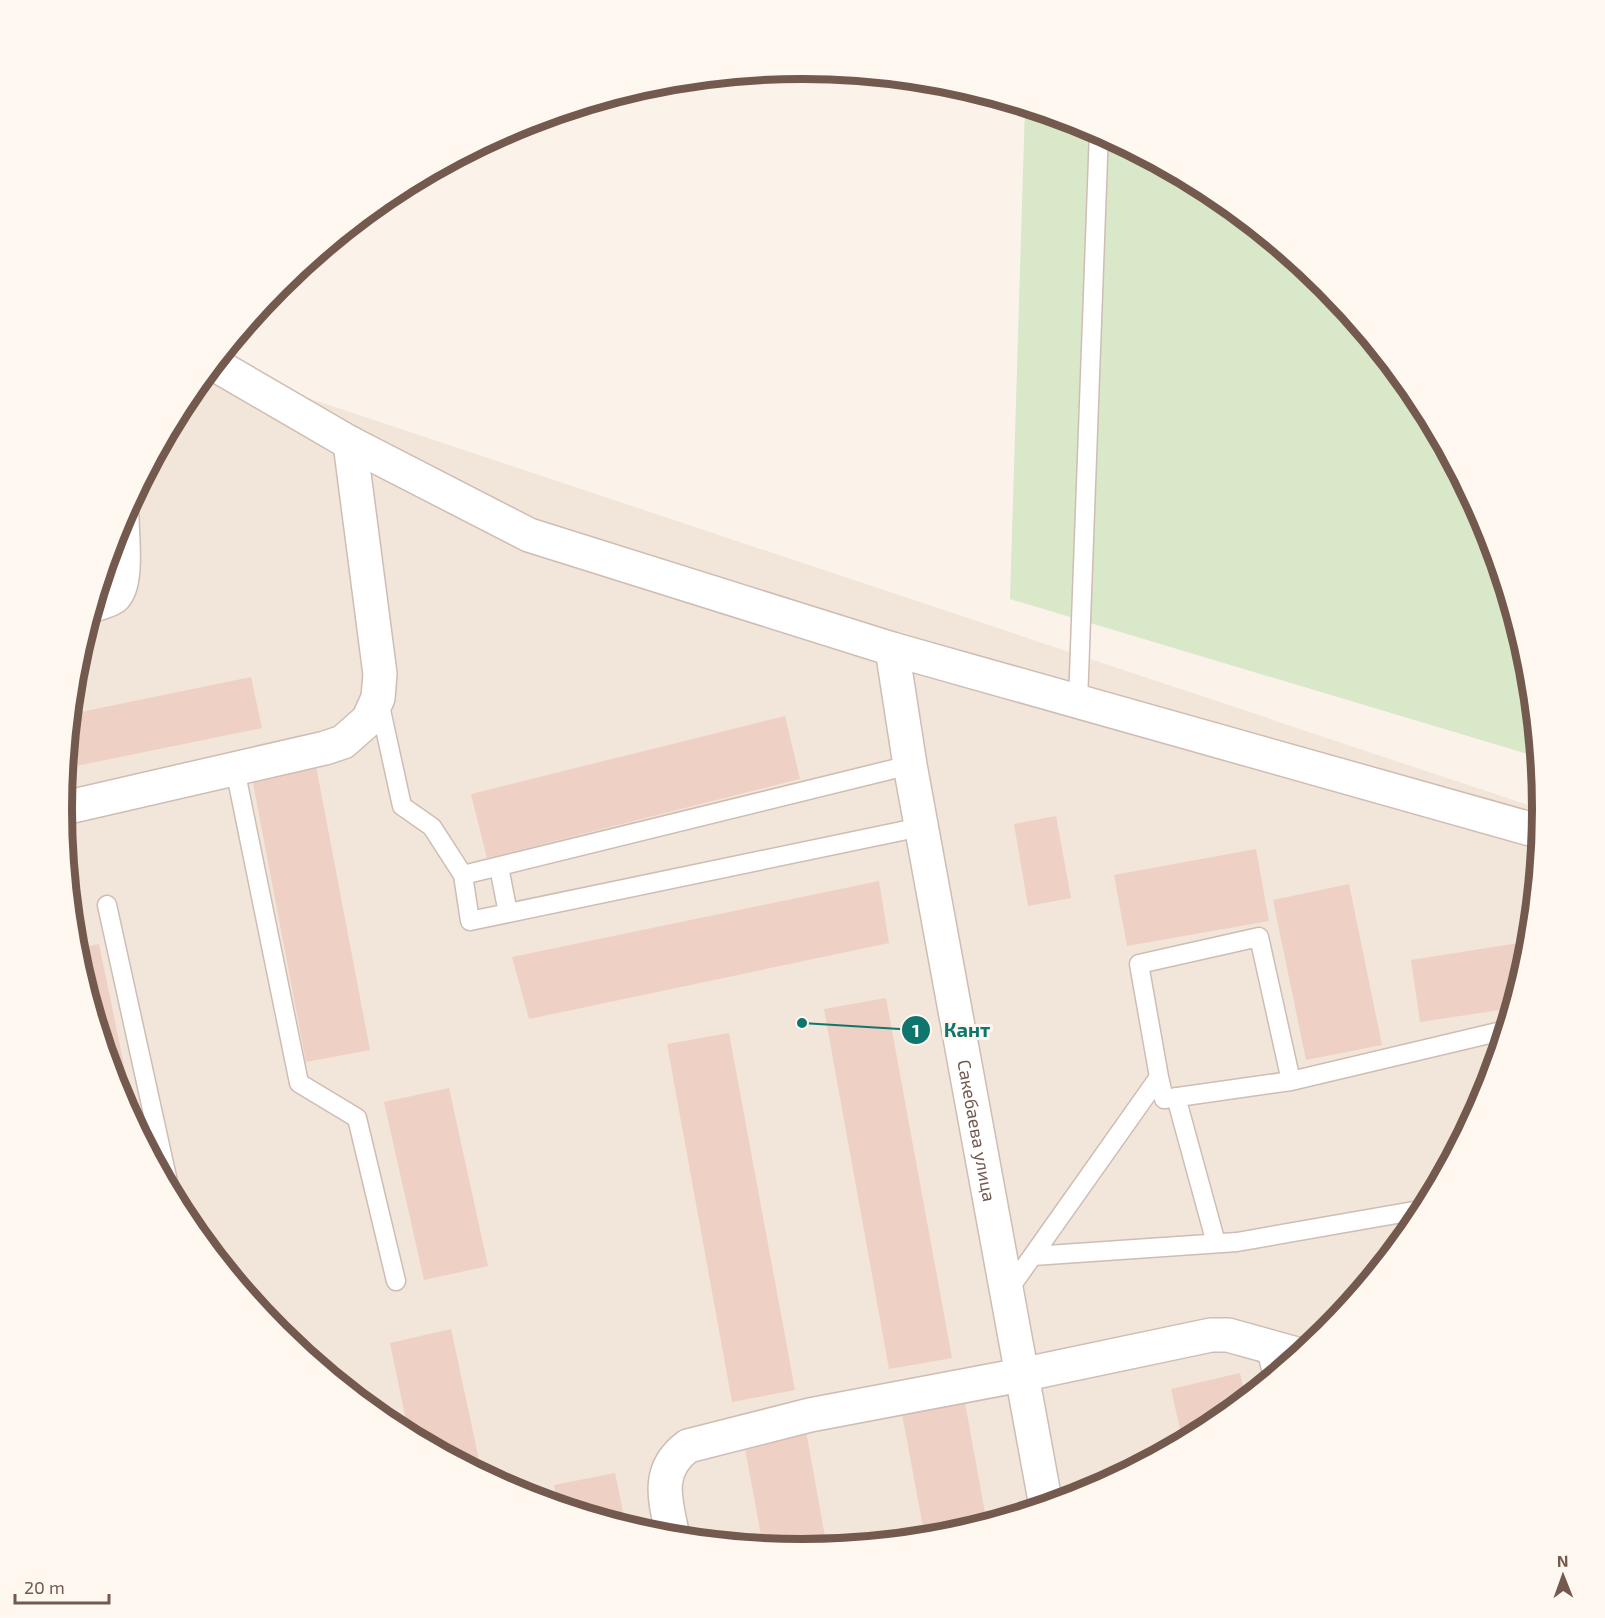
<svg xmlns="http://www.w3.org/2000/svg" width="1605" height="1618" font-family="'Exo 2',sans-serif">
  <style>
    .residential { fill: #f2e5d9 }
    .green { fill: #d8e8c9 }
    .building { fill: #eed1c4 }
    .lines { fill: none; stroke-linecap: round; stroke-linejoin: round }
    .service-casing { stroke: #cfbdb3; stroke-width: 21 }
    .minor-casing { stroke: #cfbdb3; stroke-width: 36 }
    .tertiary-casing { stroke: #cfbdb3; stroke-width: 36 }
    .service { stroke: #fff; stroke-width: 18 }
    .minor { stroke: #fff; stroke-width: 33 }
    .tertiary { stroke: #fff; stroke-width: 33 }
    .labels { text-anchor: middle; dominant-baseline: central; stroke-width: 6; stroke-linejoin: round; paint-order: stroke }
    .street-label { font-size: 18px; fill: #74594f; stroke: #fef8f1 }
    .rim { fill: none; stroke: #74594f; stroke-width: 8 }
    .leader { fill: none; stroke: #0f766e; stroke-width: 2 }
    .callout-dot { fill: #0f766e; stroke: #fef8f1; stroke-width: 2 }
    .mark-label { font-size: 18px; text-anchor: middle; font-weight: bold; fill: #fff }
    .callout-label { font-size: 20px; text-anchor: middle; font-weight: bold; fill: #0f766e; stroke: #fef8f1; stroke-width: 6; stroke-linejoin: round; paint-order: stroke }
  </style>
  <rect width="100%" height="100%" fill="#fbf3ea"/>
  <path class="residential" d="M212 366 1543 810 1529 954 1487 1093 1418 1221 1326 1333 1214 1425 1086 1494 947 1536 802 1550 658 1536 519 1493 391 1425 278 1333 186 1220 118 1092 76 953 62 809 76 664 118 525 187 397Z"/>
  <path class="green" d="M1025 106 1086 125 1214 193 1327 285 1419 398 1487 526 1529 665 1538 757 1010 599Z"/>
  <path class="building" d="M251 677 262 728 66 768 71 714Z
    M785 716 800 779 487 858 471 794Z
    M316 766 370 1050 306 1062 252 778Z
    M1056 816 1071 898 1028 906 1014 824Z
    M1256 849 1269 921 1127 946 1114 875Z
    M879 881 889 943 529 1019 512 957Z
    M1349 884 1382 1045 1306 1060 1273 900Z
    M1525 942 1527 960 1513 1008 1420 1022 1411 960Z
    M99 944 137 1128 118 1092 76 953 75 949Z
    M886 998 952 1358 889 1369 824 1009Z
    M729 1033 795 1390 732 1402 667 1044Z
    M449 1088 488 1266 424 1280 384 1102Z
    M451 1329 482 1474 409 1435 390 1343Z
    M1240 1373 1246 1399 1214 1425 1183 1442 1171 1389Z
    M964 1397 987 1524 947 1536 925 1538 901 1408Z
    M806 1431 827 1548 802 1550 763 1546 744 1443Z
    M615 1473 626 1526 558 1506 554 1485Z"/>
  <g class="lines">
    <g class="service-casing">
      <path id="service" d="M379 701 402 806 432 827 463 875 470 921 921 827
        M1078 702 1099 131
        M235 769 299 1083 357 1118 396 1281
        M499 867 508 913
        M463 875 910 765
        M107 905 170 1191
        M1291 1081 1506 1030
        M1176 1097 1216 1243
        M1033 1256 1237 1242 1425 1209
        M1007 1292 1159 1077 1139 964 1259 937 1291 1081 1164 1099 1159 1077
        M1265 1345 1273 1377"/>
    </g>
    <g class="minor-casing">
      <g id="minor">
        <path d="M94 605C101 602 110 601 115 596 128 582 122 536 122 517"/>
        <path id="s1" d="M892 649 910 765 1046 1506"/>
        <path d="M73 806 325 748 343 742 368 720 378 698 380 674 350 443"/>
        <path d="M673 1537C666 1502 654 1471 688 1446L810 1415 1021 1375 1211 1335H1228L1300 1355"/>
      </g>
    </g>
    <g class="tertiary-casing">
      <path id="tertiary" d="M214 364 350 443 529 535 892 649 1541 832"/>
    </g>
    <use href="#service" class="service"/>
    <use href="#minor" class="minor"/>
    <use href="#tertiary" class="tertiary"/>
  </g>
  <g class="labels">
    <g class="street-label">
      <text stroke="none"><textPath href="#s1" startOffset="489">Сакебаева улица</textPath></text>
    </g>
  </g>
  <path d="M0 0H1605V1618H0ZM72 809a730 730 0 1 1 1460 0a730 730 0 1 1-1460 0Z" fill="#fef8f1" fill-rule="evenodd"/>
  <path class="rim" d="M72 809a730 730 0 1 1 1460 0a730 730 0 1 1-1460 0Z"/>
  <path class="leader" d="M802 1023L916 1030"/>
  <g class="callout-dot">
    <circle cx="802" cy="1023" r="6"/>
    <circle cx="916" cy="1030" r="15"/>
  </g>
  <g class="mark-label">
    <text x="916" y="1037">1</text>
  </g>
  <g class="callout-label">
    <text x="967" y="1037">Кант</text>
  </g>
  <g transform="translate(1563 1576) rotate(359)" stroke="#fef8f1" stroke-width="4.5" paint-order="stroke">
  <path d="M0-4.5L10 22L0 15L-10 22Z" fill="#74594f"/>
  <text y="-9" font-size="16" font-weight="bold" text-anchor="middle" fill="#74594f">N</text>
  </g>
  <path d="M15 1594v9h94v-9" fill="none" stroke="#74594f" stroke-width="3"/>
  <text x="24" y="1594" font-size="18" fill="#74594f" stroke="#fef8f1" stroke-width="4.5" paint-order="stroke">20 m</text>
</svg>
